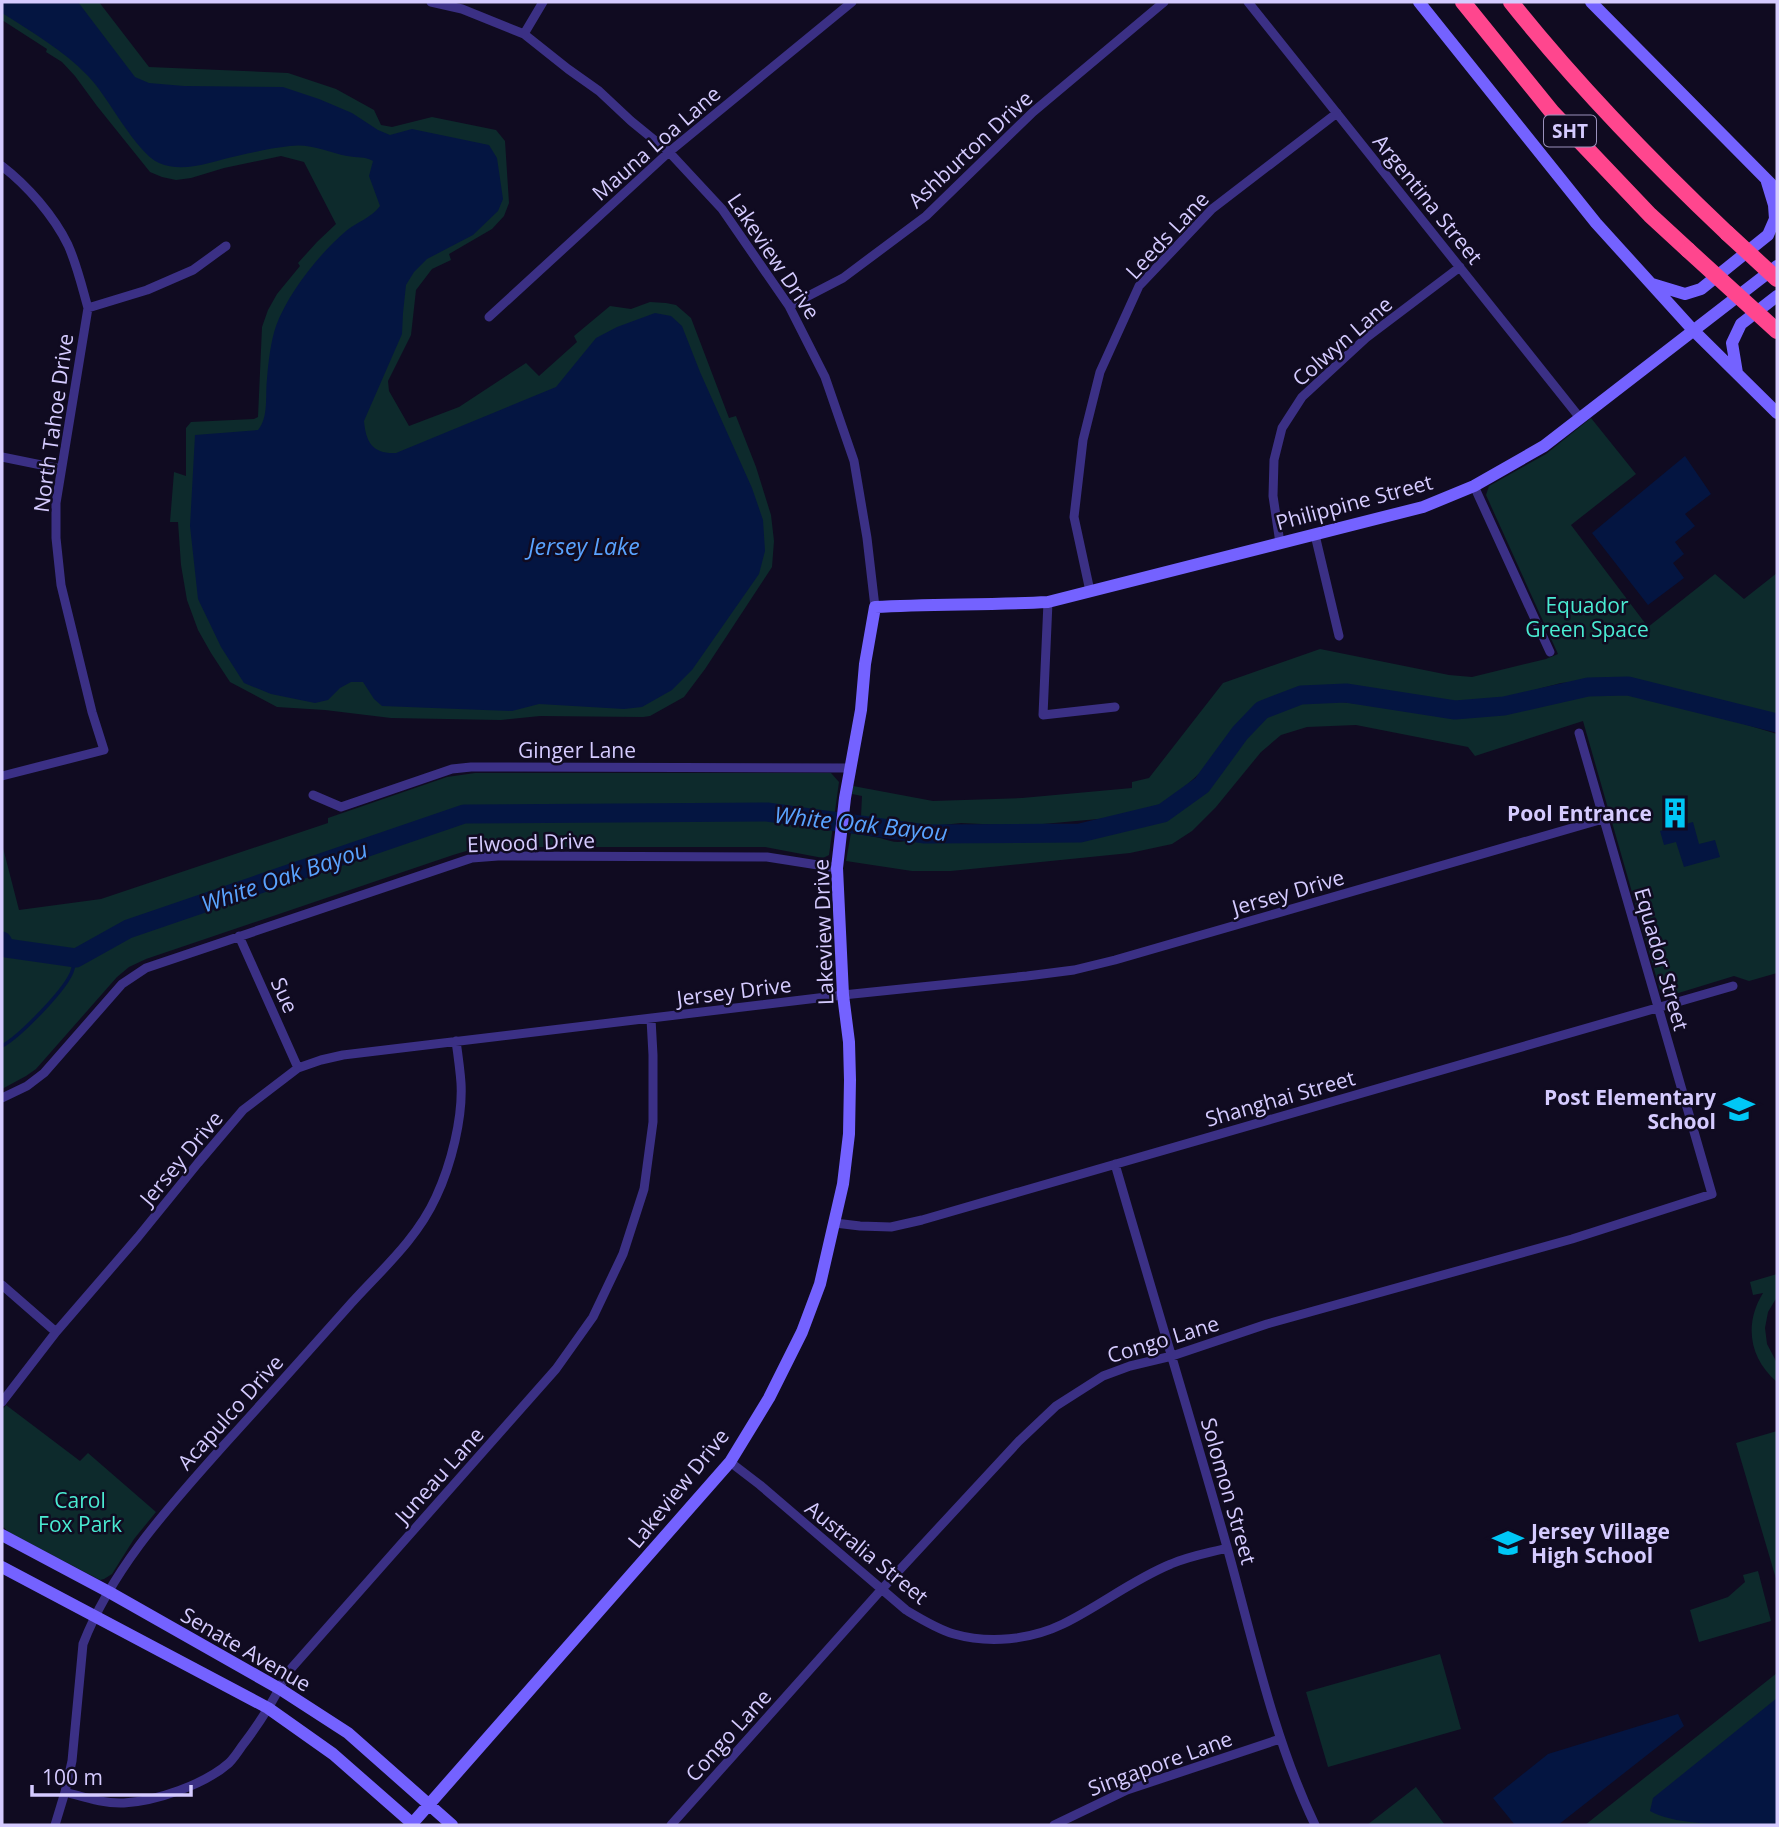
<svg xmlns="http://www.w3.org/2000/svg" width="1779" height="1827" font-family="'Open Sans',sans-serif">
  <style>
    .green { fill: #0d2a2c }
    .water { fill: #041541 }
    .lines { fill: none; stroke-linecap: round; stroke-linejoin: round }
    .stream { stroke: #041541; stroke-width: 3.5 }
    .river { stroke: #041541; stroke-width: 19 }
    .street { stroke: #3b3085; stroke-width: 9 }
    .secondary { stroke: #7462ff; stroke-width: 12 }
    .highway { stroke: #ff468e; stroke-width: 16 }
    .highway-bridge { stroke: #ff468e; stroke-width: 16 }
    .labels { text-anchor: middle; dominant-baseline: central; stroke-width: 5; stroke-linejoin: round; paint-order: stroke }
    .shield { fill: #100b21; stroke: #9a91bc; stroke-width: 2 }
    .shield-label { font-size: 19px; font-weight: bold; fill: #d5cbff }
    .street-label { font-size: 21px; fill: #d5cbff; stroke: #100b21 }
    .park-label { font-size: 21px; fill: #4aebd2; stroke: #100b21 }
    .poi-label { font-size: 21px; font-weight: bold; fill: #d5cbff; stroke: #100b21; text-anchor: end }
    .water-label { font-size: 23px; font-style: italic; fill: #59a3ff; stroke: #100b21 }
  </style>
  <rect width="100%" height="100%" fill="#100b21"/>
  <path class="green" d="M2 2H99L149 67 288 73 336 89 374 110 381 125 392 127 432 117 496 130 505 141 509 203 504 216 492 229 449 254 451 260 432 269 416 290 411 335 388 381 389 391 409 426 459 407 526 363 539 376 577 342 574 336 610 306 631 309 650 302 666 303 676 305 691 318 729 418 736 416 756 467 771 515 774 541 772 567 705 669 684 697 650 716 643 717 540 716 501 720 391 718 325 710 277 707 230 682 211 653 198 630 187 600 181 565 178 522H170L174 472 186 476V428L191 422 254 419 258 417 262 327 268 310 277 294 300 266 298 263 317 242 336 224 304 162 281 156 224 168 191 178 176 180 162 177 150 172 97 106 75 76 62 62 46 52 47 49 2 20Z
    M1591 418 1636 474 1571 525 1648 627 1715 574 1744 599 1777 573V720L1651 684 1618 678 1561 683 1488 702H1454L1352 685 1316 689 1265 703 1247 715 1214 760 1168 802 1120 817 1021 826 961 823 924 827 861 817 862 796 852 794 853 786 933 801 1022 798 1132 788V782L1149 778 1223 683 1320 649 1449 675 1472 677 1546 659 1558 654 1486 495 1489 486 1546 454Z
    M1596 692 1629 694 1675 703 1777 734V973L1749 981 1734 976 1672 995 1660 990 1583 721 1475 756 1468 747 1356 725 1307 727 1281 735 1261 752 1216 807 1192 831 1172 844 1130 853 951 871H912L846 861 851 833C861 835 871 836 880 838 893 842 901 845 913 837L990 842 1058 840 1122 830 1170 818 1199 797 1217 779 1245 735 1265 718 1296 705 1322 700 1474 716 1502 714 1575 696Z
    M475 773H831L839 782 829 855 823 858 765 847H495L473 849 453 855 146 959 129 967 117 977 36 1069 26 1076 2 1089V844L19 910 101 899 328 823V818L447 777Z
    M1777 1274V1297L1768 1312 1765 1328 1767 1344 1777 1363V1382C1749 1358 1744 1324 1763 1293L1753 1295 1750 1282Z
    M6 1405 80 1461 88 1453 156 1512 134 1539 112 1574 104 1579 100 1580 10 1533 2 1526V1410Z
    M1777 1431V1582L1736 1443Z
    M1758 1571 1771 1621 1699 1642 1690 1610 1728 1597 1745 1582 1743 1575Z
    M1440 1654 1461 1729 1328 1767 1306 1692Z
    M1777 1673V1825H1585Z
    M1416 1787 1445 1825H1367Z"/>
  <path class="water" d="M2 2H78L135 77 149 83 184 86 283 87 319 99 352 113 378 130 390 135 412 129 489 145 497 158 503 199 498 211 473 235 427 259 414 272 406 285 403 313 402 334 364 421C366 443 373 454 396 453L556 387 596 338 617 327 655 313 671 316 682 326 700 372 752 488 763 520 765 551 759 574 692 670 672 690 642 707 624 709 539 704 512 711 382 706 374 699 363 682H351L340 688 328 700 315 703 271 694 244 683 221 647 198 599 190 526 195 435 258 430C269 417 265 395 267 379 268 363 271 340 276 326 288 293 320 253 346 231 357 222 371 218 380 206L369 176 373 161C365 156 357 158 347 156 328 152 310 143 290 146 272 148 254 152 237 156 212 161 184 174 159 163 135 152 108 96 88 76 63 50 32 32 2 13Z
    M1685 456 1711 494 1685 514 1695 526 1675 542 1684 554 1673 563 1684 578 1648 605 1592 533Z
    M1693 822 1699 844 1715 840 1720 857 1684 867 1676 842 1664 845 1660 831Z
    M1777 1698V1825C1744 1825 1677 1827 1650 1811L1653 1798Z
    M1678 1714 1684 1726 1558 1825H1515L1493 1798 1548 1754Z"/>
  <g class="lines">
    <path class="stream" d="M2 1046C19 1037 62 993 71 974 73 970 74 964 76 958"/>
    <path class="river" d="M2 941 6 948 76 958 128 929 464 814 767 812 925 834 1080 833 1163 813 1202 785 1240 733 1262 710 1301 695 1346 693 1455 710 1504 706 1588 687 1628 686 1777 723"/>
    <path class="street" d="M431 2 462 9 524 34 568 69 599 91 631 121 669 152 722 209 789 306 825 377 854 461 867 538 875 607
      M1248 2 1580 418
      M524 34 543 2
      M2 166C27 185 54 216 68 245 77 265 82 287 88 308L56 503V538L61 585 92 712 104 750 2 776
      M789 306 843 278 926 216 1033 112 1164 2
      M88 308 147 290 193 270 226 246
      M489 317 669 152 852 2
      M2 457 61 469
      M1474 486 1550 652
      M1315 535 1339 636
      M1280 543 1273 496 1274 460 1282 428 1302 397 1366 338 1460 267
      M1090 591 1074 517 1083 440 1100 372 1139 286 1212 209 1337 113
      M1048 602 1043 715 1115 707
      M313 795 341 807 452 769 471 767 850 768
      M239 936 298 1068
      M2 1098 27 1086 44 1073 122 984 146 968 472 858 498 856 767 857 837 868
      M1115 1164C1152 1292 1191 1419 1227 1547 1253 1640 1273 1737 1315 1825
      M835 1223 860 1226 891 1227 922 1220 1733 986
      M2 1285 56 1332
      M2 1402 56 1332 138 1237 198 1163 243 1110 298 1068 321 1060 343 1055 843 995 1027 976 1074 970 1115 960 1603 819
      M730 1462 760 1485 906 1610C921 1619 937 1629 954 1634 989 1644 1030 1640 1063 1624 1100 1606 1132 1580 1171 1564 1189 1556 1208 1553 1227 1548
      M65 1792C84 1797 104 1804 124 1803 156 1801 204 1785 229 1763 234 1758 238 1752 242 1746 260 1723 275 1698 288 1672L556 1369 593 1317 623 1254 644 1189 653 1122V1055L651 1019
      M55 1825 65 1792 72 1761 83 1644C113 1567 169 1507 223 1446 265 1400 306 1354 347 1308 379 1272 416 1241 436 1197 451 1165 463 1118 461 1083 460 1069 458 1055 456 1041
      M671 1825 881 1590 1019 1441 1056 1406 1103 1376 1130 1366 1172 1356 1267 1324 1572 1239 1712 1194 1579 733
      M1054 1825 1127 1790 1280 1739"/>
    <path class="secondary" d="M1419 2 1596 223 1693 330 1777 413
      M1591 2 1777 190
      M1652 284 1685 294 1701 289 1768 235 1775 219 1774 205 1767 182
      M1737 373 1732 343 1741 324 1777 296
      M2 1535 109 1592 280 1689 348 1733 452 1825
      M2 1567 268 1708 333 1754 414 1825
      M411 1825 730 1462 769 1398 802 1332 820 1284 843 1184 849 1134 850 1080 849 1042 843 995 837 868 845 798 861 710 865 664 875 607C932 604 990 605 1048 602L1423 507 1474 486 1544 446 1777 266"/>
    <path class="highway" d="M1463 2 1552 112 1650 215 1688 250
      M1511 2C1577 85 1650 160 1727 233"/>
    <path class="highway-bridge" d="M1727 233 1777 279
      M1688 250 1777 331"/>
  </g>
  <defs>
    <g id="building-bare" transform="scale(2.415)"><path d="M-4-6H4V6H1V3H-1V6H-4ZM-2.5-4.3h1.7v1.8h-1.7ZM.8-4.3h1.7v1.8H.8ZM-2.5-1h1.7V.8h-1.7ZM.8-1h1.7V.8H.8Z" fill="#00c7f6" stroke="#100b21" stroke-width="2.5" paint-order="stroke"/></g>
    <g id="school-bare" transform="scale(2.415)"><path d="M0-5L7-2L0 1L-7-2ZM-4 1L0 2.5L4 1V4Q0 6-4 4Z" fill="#00c7f6" stroke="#100b21" stroke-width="2.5" paint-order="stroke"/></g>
  </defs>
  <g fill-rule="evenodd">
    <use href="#building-bare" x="1675" y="813"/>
    <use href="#school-bare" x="1739" y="1109"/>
    <use href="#school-bare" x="1508" y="1543"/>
  </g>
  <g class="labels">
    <rect class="shield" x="1544" y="115.5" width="52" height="31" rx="5"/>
    <g class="shield-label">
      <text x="1570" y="131">SHT</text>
    </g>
    <g class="street-label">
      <text transform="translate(656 143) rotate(-41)">Mauna Loa Lane</text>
      <text transform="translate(970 149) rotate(-43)">Ashburton Drive</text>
      <text transform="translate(1428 199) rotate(51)">Argentina Street</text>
      <text transform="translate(1167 235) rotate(-47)">Leeds Lane</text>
      <text transform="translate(774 256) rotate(56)">Lakeview Drive</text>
      <text transform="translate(1342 341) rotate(-41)">Colwyn Lane</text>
      <text transform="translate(53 423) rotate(-82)">North Tahoe Drive</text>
      <text transform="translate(1354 502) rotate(-15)">Philippine Street</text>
      <text x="577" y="750">Ginger Lane</text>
      <text transform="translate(531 842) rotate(-2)">Elwood Drive</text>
      <text transform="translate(1288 892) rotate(-16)">Jersey Drive</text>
      <text transform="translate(823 932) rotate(-92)">Lakeview Drive</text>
      <text transform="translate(1662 959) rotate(74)">Equador Street</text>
      <text transform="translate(734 991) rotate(-7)">Jersey Drive</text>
      <text transform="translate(285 995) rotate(66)">Sue</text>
      <text transform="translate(1280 1098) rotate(-16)">Shanghai Street</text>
      <text transform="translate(181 1158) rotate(-50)">Jersey Drive</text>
      <text transform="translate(1163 1339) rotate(-17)">Congo Lane</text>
      <text transform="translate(230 1412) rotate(-48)">Acapulco Drive</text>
      <text transform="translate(439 1475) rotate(-48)">Juneau Lane</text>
      <text transform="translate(678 1488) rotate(-51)">Lakeview Drive</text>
      <text transform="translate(1229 1491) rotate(74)">Solomon Street</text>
      <text transform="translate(867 1552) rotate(39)">Australia Street</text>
      <text transform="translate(246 1649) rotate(30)">Senate Avenue</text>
      <text transform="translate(728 1735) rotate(-48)">Congo Lane</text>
      <text transform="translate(1160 1763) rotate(-20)">Singapore Lane</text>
    </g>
    <g class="park-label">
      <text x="1587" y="605">Equador<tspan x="1587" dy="24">Green Space</tspan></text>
      <text x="80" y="1500">Carol<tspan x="80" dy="24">Fox Park</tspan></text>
    </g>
    <g class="poi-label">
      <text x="1652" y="813">Pool Entrance</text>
      <text x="1716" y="1097">Post Elementary<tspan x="1716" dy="24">School</tspan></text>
      <text x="1531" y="1531" text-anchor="start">Jersey Village<tspan x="1531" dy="24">High School</tspan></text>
    </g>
    <g class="water-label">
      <text x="584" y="546">Jersey Lake</text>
      <text transform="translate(861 823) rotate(6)">White Oak Bayou</text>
      <text transform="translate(284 876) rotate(-19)">White Oak Bayou</text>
    </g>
  </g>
  <rect width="1779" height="1827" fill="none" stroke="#d5cbff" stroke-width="7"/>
  <path d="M32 1785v10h159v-10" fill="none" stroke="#d5cbff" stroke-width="3.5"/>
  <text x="42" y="1785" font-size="21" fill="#d5cbff" stroke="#100b21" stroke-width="5" paint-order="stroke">100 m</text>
</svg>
